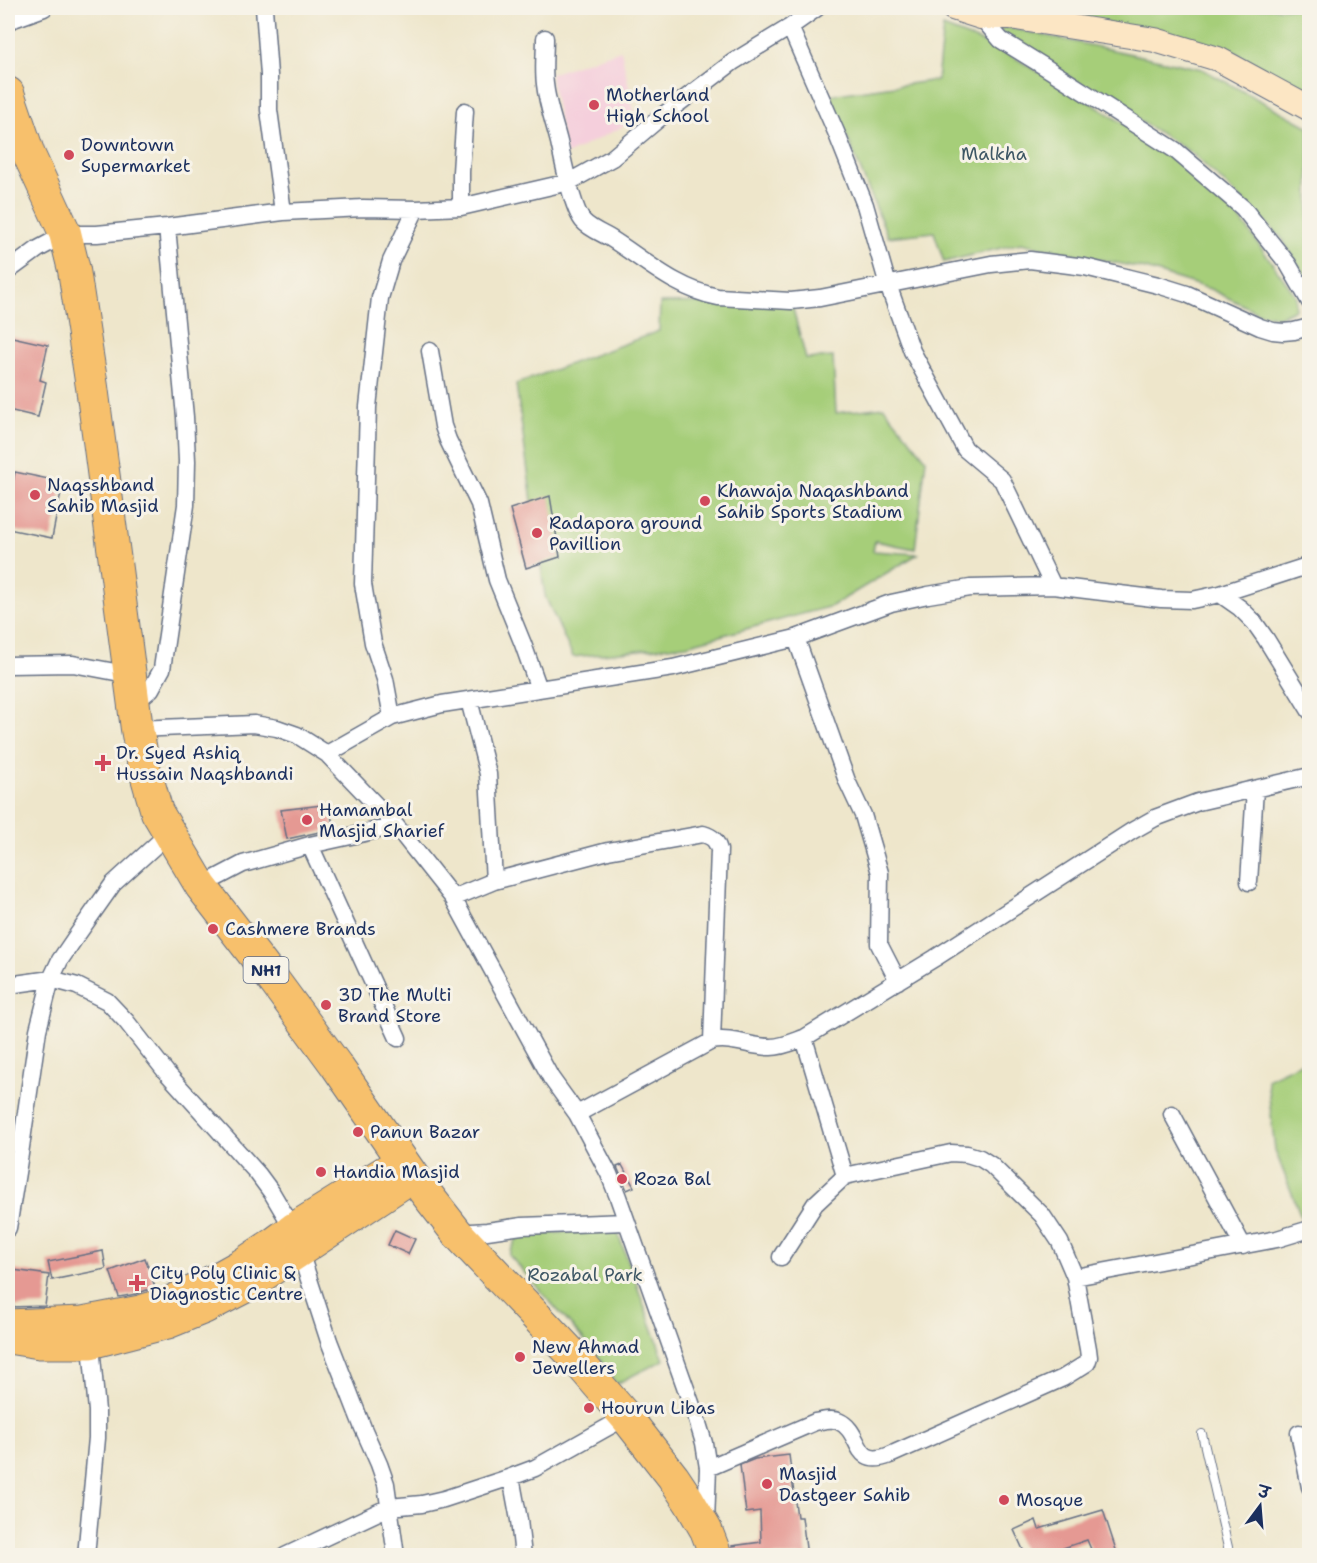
<svg xmlns="http://www.w3.org/2000/svg" width="1317" height="1563" font-family="'Shantell Sans','Playpen Sans Deva',sans-serif">
  <style>
    .built { fill: #f5cfdc }
    .green { fill: #a6ce79; stroke: #607e6c; stroke-width: 1.5 }
    .building { fill: #e59993 }
    .lines { fill: none; stroke-linecap: round; stroke-linejoin: round }
    .lane-casing { stroke: #656f84; stroke-width: 10 }
    .street-casing { stroke: #656f84; stroke-width: 19 }
    .secondary-casing { stroke: #656f84; stroke-width: 26 }
    .primary-casing { stroke: #656f84; stroke-width: 29 }
    .highway-casing { stroke: #656f84; stroke-width: 34 }
    .lane { stroke: #fff; stroke-width: 8 }
    .street { stroke: #fff; stroke-width: 16 }
    .secondary { stroke: #fce6c4; stroke-width: 24 }
    .primary { stroke: #f7c06c; stroke-width: 27 }
    .highway { stroke: #f7c06c; stroke-width: 32 }
    .poi-dot { fill: #d1495b; stroke: #f7f3e8; stroke-width: 2 }
    .labels { text-anchor: middle; dominant-baseline: central; stroke-width: 6; stroke-linejoin: round; paint-order: stroke }
    .shield { fill: #f7f3e8; stroke: #5d6a87; stroke-width: 1.5 }
    .shield-label { font-size: 16px; font-weight: bold; fill: #1b2f5e }
    .poi-label { font-size: 18px; fill: #1b2f5e; stroke: #f7f3e8; text-anchor: start }
    .park-label { font-size: 18px; fill: #3e5765; stroke: #f7f3e8 }
  </style>
  <rect width="100%" height="100%" fill="#f7f3e8"/>
  <filter id="ink" filterUnits="userSpaceOnUse"><feTurbulence type="fractalNoise" baseFrequency=".0167" numOctaves="2"/><feDisplacementMap in="SourceGraphic" scale="12" xChannelSelector="R" yChannelSelector="G"/><feConvolveMatrix kernelMatrix="1 2 1 2 8 2 1 2 1" color-interpolation-filters="sRGB"/></filter>
  <filter id="wash" filterUnits="userSpaceOnUse"><feTurbulence type="fractalNoise" baseFrequency=".008" numOctaves="4" result="noise"/><feDisplacementMap in="SourceGraphic" scale="24" xChannelSelector="R" yChannelSelector="G"/><feGaussianBlur stdDeviation="1.35" result="paint"/><feColorMatrix in="noise" values="0 0 0 0 0 0 0 0 0 0 0 0 0 0 0 0 0 1.4 0 .05"/><feComposite in="paint" operator="in"/></filter>
  <g filter="url(#wash)">
    <rect width="100%" height="100%" fill="#eee6cb"/>
    <path class="built" d="M621 50 636 120 566 155 550 74Z"/>
    <path class="green" d="M1026 8H1309V101L1233 51Z
      M995 25 1202 69 1309 127V283L1281 237 1192 153 1012 42Z
      M943 27 998 48 1078 95 1164 149 1236 213 1296 296 1295 309 1279 317 1259 313 1210 289 1146 269 1021 243 944 262 934 232 888 237 830 95 937 80Z
      M791 301 806 359 833 357 836 413 884 407 926 459 915 549 875 541 873 551 918 554 832 606 686 645 573 657 545 596 516 384 659 331 660 303Z
      M1309 1059V1237L1275 1150 1267 1079Z
      M616 1228 664 1360 616 1384 598 1356 509 1255 518 1236Z"/>
    <g id="blocks">
      <path class="building" d="M8 336 48 345 40 380 46 382 38 417 8 410Z
        M15 472 63 482 52 538 8 529V508Z
        M550 496 560 557 526 568 510 509Z
        M330 804 333 829 287 839 281 810Z
        M622 1165 634 1187 627 1190 617 1167Z
        M395 1230 415 1239 408 1254 388 1245Z
        M103 1251 106 1269 52 1280 48 1262Z
        M145 1258 155 1287 136 1294 119 1297 110 1271Z
        M13 1270 49 1275 45 1306 9 1307Z
        M789 1455 797 1517H802L807 1556H734L732 1546 761 1542 760 1511 746 1513 740 1465 755 1459Z
        M1103 1510 1118 1556H1094L1087 1540 1040 1556H1026L1014 1530 1036 1520 1039 1529Z"/>
    </g>
  </g>
  <g filter="url(#ink)">
    <use href="#blocks" fill-opacity="0" stroke="#656f84" stroke-width="1.5"/>
    <g class="lines">
      <g class="lane-casing">
        <path id="lane" d="M1202 1434 1230 1556"/>
      </g>
      <g class="street-casing">
        <path id="street" d="M264 8 269 75V110L283 212
          M981 17 1001 40 1045 67 1175 150 1243 208 1288 264 1310 302
          M8 21 44 8
          M790 27 836 132 865 205 888 285 912 351 965 449 1002 480 1053 586
          M545 38C545 53 543 69 545 84 547 104 554 122 559 142 563 160 572 208 583 221 589 228 601 233 610 238 645 260 676 289 718 297L791 301 820 298 991 264 1030 260 1085 267 1158 285 1187 294 1260 327 1273 331 1283 332 1294 331 1310 327
          M461 207V172L465 111
          M65 234H97L167 227 283 212 363 208 416 209 461 207 569 182 612 158 662 116 733 62 790 27 817 8
          M8 271 38 249 53 241
          M430 351 443 426 448 440 479 504 497 580 523 644 539 689
          M1220 594 1240 608 1254 622 1266 639 1310 711
          M796 638 847 781 863 815 880 873 879 944 898 981
          M8 665 73 664 131 675
          M469 700 488 774 494 881
          M134 703 151 689 162 669 186 505 187 461 185 417 167 227
          M392 717 385 679 373 643 363 584 368 407 380 298 391 261 416 209
          M137 729 254 724 277 728 297 735 327 754 396 826 453 898 551 1078 577 1114 609 1174 618 1197 697 1420 704 1443 708 1468 706 1522
          M327 754 392 717 442 704 673 668 796 638 891 603 928 595 970 588 1053 586 1161 599 1192 600 1220 594 1310 565
          M310 845 398 1038
          M1249 882 1255 789
          M201 886 243 864 310 845 396 826
          M453 898 494 881 608 851 703 834C713 837 716 840 719 850L712 1041
          M8 985 51 979 77 986 107 1001 126 1021 166 1072 258 1174 272 1193 292 1227 329 1341 363 1428 379 1464 386 1484 396 1556
          M804 1038 845 1176
          M577 1114 712 1041C733 1037 750 1047 771 1047 782 1047 793 1042 804 1038L935 958 1132 831 1155 818 1198 802 1310 776
          M1172 1114 1243 1246
          M8 1228 20 1154 38 1030 51 979 60 960 75 938 113 884 169 833
          M457 1233 487 1231 522 1226 626 1222
          M781 1257 815 1204 845 1176 951 1153 967 1154 980 1158 991 1165 1042 1215 1060 1242 1075 1277
          M1299 1433 1310 1487
          M708 1468 815 1422C822 1421 831 1418 838 1421 863 1431 852 1470 890 1455L1063 1378 1087 1363 1089 1357 1088 1349 1075 1277 1277 1239 1310 1229
          M511 1477 519 1520 523 1556
          M86 1556 97 1438V1411L91 1345
          M285 1556 389 1507 422 1504 444 1499 511 1477 535 1468 626 1417"/>
      </g>
      <g class="secondary-casing">
        <path id="secondary" d="M953 8 981 17H1010L1155 40 1218 59 1310 109"/>
      </g>
      <g class="primary-casing">
        <path id="primary" d="M8 1323 82 1320 140 1309 171 1299 197 1287 240 1263 273 1241 292 1227 401 1159
          M8 1340 39 1345H91L168 1325 205 1310 248 1288 414 1178"/>
      </g>
      <g class="highway-casing">
        <path id="highway" d="M8 93 29 155 65 233 74 270 92 387 137 729 144 767 157 812 201 886 272 978 336 1065 414 1178 457 1233 570 1352 626 1417 673 1477 689 1501 706 1530 716 1556"/>
      </g>
      <use href="#lane" class="lane"/>
      <use href="#street" class="street"/>
      <use href="#secondary" class="secondary"/>
      <use href="#primary" class="primary"/>
      <use href="#highway" class="highway"/>
    </g>
  </g>
  <g class="poi-dot">
    <circle cx="594" cy="105" r="6"/>
    <circle cx="69" cy="155" r="6"/>
    <circle cx="35" cy="495" r="6"/>
    <circle cx="705" cy="501" r="6"/>
    <circle cx="537" cy="533" r="6"/>
    <path d="M100 754h6v6h6v6h-6v6h-6v-6h-6v-6h6z"/>
    <circle cx="307" cy="820" r="6"/>
    <circle cx="213" cy="929" r="6"/>
    <circle cx="326" cy="1005" r="6"/>
    <circle cx="358" cy="1132" r="6"/>
    <circle cx="321" cy="1172" r="6"/>
    <circle cx="622" cy="1179" r="6"/>
    <path d="M134 1274h6v6h6v6h-6v6h-6v-6h-6v-6h6z"/>
    <circle cx="520" cy="1357" r="6"/>
    <circle cx="589" cy="1408" r="6"/>
    <circle cx="767" cy="1484" r="6"/>
    <circle cx="1004" cy="1500" r="6"/>
  </g>
  <g class="labels">
    <rect class="shield" x="243.5" y="957" width="45" height="26" rx="4.5"/>
    <g class="shield-label">
      <text x="266" y="970">NH1</text>
    </g>
    <g class="poi-label">
      <text x="606" y="95">Motherland<tspan x="606" dy="21">High School</tspan></text>
      <text x="81" y="145">Downtown<tspan x="81" dy="21">Supermarket</tspan></text>
      <text x="47" y="485">Naqsshband<tspan x="47" dy="21">Sahib Masjid</tspan></text>
      <text x="717" y="491">Khawaja Naqashband<tspan x="717" dy="21">Sahib Sports Stadium</tspan></text>
      <text x="549" y="523">Radapora ground<tspan x="549" dy="21">Pavillion</tspan></text>
      <text x="116" y="753">Dr. Syed Ashiq<tspan x="116" dy="21">Hussain Naqshbandi</tspan></text>
      <text x="319" y="810">Hamambal<tspan x="319" dy="21">Masjid Sharief</tspan></text>
      <text x="225" y="929">Cashmere Brands</text>
      <text x="338" y="995">3D The Multi<tspan x="338" dy="21">Brand Store</tspan></text>
      <text x="370" y="1132">Panun Bazar</text>
      <text x="333" y="1172">Handia Masjid</text>
      <text x="634" y="1179">Roza Bal</text>
      <text x="150" y="1273">City Poly Clinic &amp;<tspan x="150" dy="21">Diagnostic Centre</tspan></text>
      <text x="532" y="1347">New Ahmad<tspan x="532" dy="21">Jewellers</tspan></text>
      <text x="601" y="1408">Hourun Libas</text>
      <text x="779" y="1474">Masjid<tspan x="779" dy="21">Dastgeer Sahib</tspan></text>
      <text x="1016" y="1500">Mosque</text>
    </g>
    <g class="park-label">
      <text x="994" y="154">Malkha</text>
      <text x="585" y="1275">Rozabal Park</text>
    </g>
  </g>
  <rect width="1317" height="1563" fill="none" stroke="#f7f3e8" stroke-width="30"/>
  <g transform="translate(1260 1506) rotate(16)" stroke="#f7f3e8" stroke-width="4.5" paint-order="stroke">
  <path d="M0-4.5L10 22L0 15L-10 22Z" fill="#1b2f5e"/>
  <text y="-9" font-size="16" font-weight="bold" text-anchor="middle" fill="#1b2f5e">उ</text>
  </g>
</svg>
